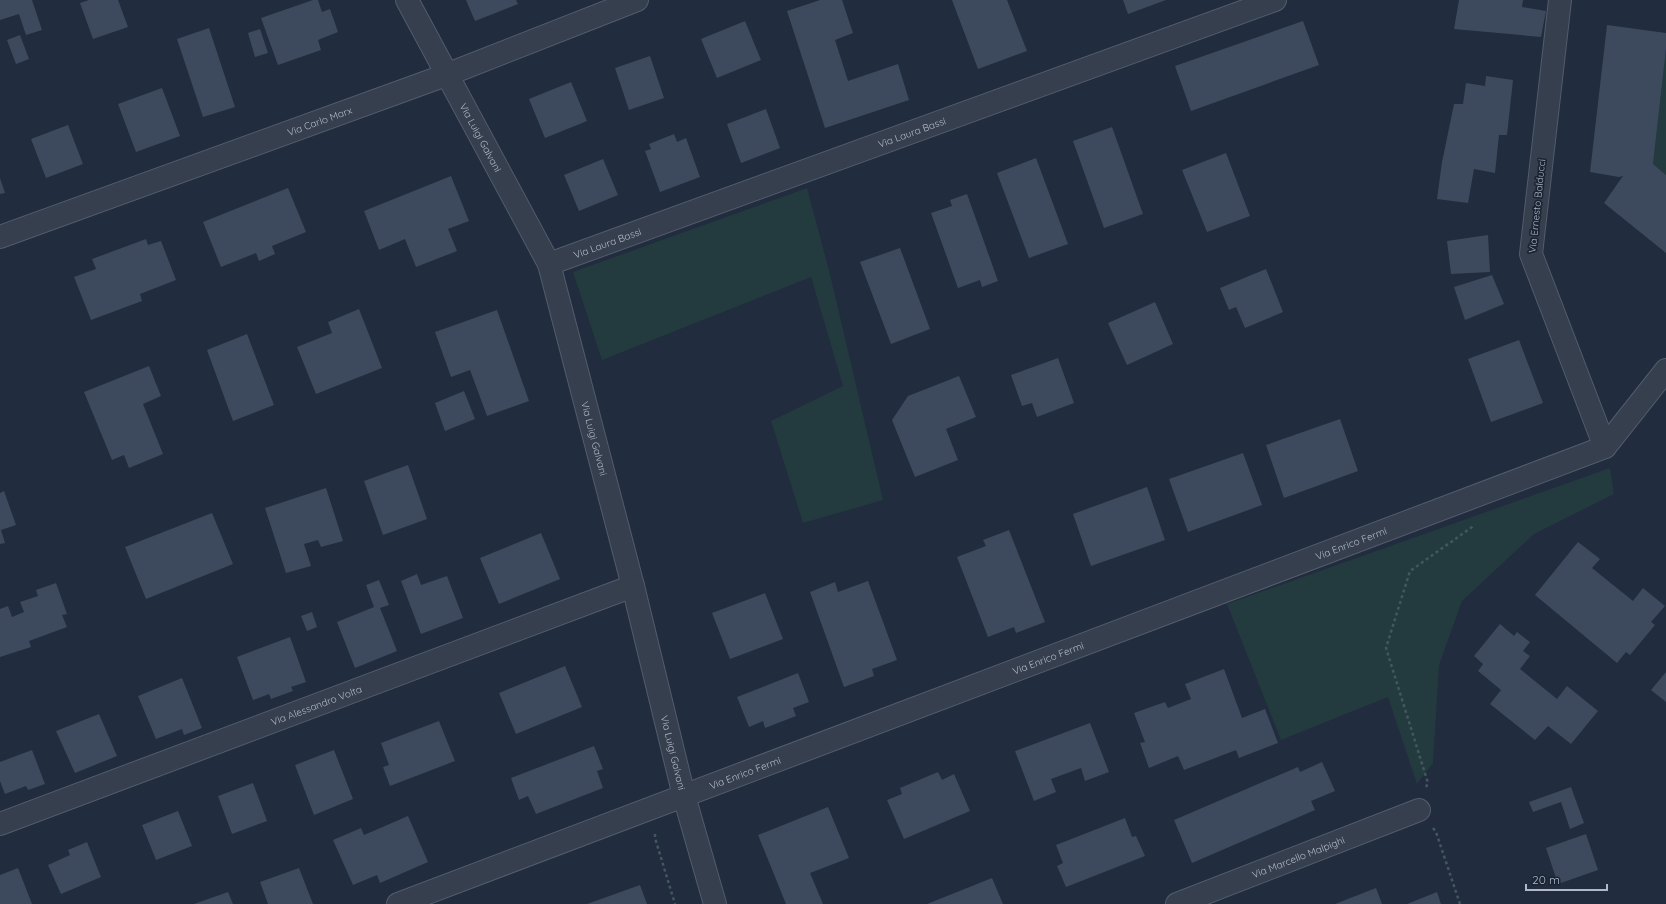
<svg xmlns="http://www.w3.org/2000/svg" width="1666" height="904" font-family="Quicksand,sans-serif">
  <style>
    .green { fill: #233b3f }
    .building { fill: #3d4a5d }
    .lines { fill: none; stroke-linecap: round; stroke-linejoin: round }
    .street-casing { stroke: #535c6c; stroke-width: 24 }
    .path { stroke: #41585c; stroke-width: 2.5; stroke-dasharray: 3 3; stroke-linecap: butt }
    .street { stroke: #353f4e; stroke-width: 22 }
    .labels { text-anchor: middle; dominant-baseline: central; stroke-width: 3.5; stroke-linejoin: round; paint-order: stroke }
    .street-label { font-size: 10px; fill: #b1b9c9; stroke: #1a2433 }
  </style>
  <rect width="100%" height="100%" fill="#212c3e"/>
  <path class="green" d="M1666 49V175L1653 164Z
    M807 188 829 270 883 500 803 523 771 421 843 386 811 277 602 360 573 272Z
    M1610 468 1614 494 1534 534 1462 601 1439 665 1433 763 1417 784 1388 697 1281 740 1227 604Z"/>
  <path class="building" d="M0 0H32L42 30 26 35 19 14 0 20Z
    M89 0H118L128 27 93 39 80 3Z
    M313 0H318L322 12 330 9 338 32 318 40 321 50 278 65 261 18Z
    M466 0H516L518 4 475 21Z
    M820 0H842L853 33 835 40 848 81 898 64 909 100 825 128 787 11Z
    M952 0H1007L1027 51 978 69Z
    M1123 0H1166L1128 14Z
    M1459 0H1523L1522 7 1546 11 1541 37 1454 29Z
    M745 21 761 60 717 78 701 39Z
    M1303 21 1319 65 1191 111 1175 66Z
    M1607 25 1666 33V49L1653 164 1666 175V253L1604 203 1623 176 1619 177 1590 172Z
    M209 28 235 107 203 117 177 39Z
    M260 29 268 53 255 57 248 33Z
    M20 35 29 59 16 64 7 40Z
    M650 56 664 98 629 110 615 68Z
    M1486 76 1513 80 1507 135H1499L1495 173 1474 169 1468 203 1437 199 1442 162 1454 104H1463L1466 83 1485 86Z
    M571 82 587 121 545 138 529 99Z
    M162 88 180 136 136 152 118 104Z
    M766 109 780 148 741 163 727 124Z
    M68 125 83 164 46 178 31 139Z
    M1112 127 1143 214 1104 228 1073 141Z
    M674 134 677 142 686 138 700 177 660 192 645 151 651 149 649 144Z
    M1226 153 1250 216 1207 232 1182 170Z
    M1036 158 1068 244 1029 258 997 173Z
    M603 159 618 195 579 211 564 175Z
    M451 176 469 221 448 229 457 251 416 267 405 239 379 250 364 211Z
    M0 178 5 193 0 194Z
    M288 188 306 232 272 246 275 254 259 261 256 253 221 267 203 222Z
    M967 194 998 281 982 287 980 280 958 288 931 213 952 206 950 200Z
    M1488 235 1490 272 1451 274 1447 241Z
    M146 239 148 245 161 241 176 280 140 294 142 301 91 320 74 277 96 269 92 259Z
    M900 248 930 329 891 344 860 262Z
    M1266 269 1283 312 1245 328 1236 307 1229 310 1220 288Z
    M1492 275 1504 304 1465 320 1454 287Z
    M1155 302 1173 344 1127 365 1108 323Z
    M359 309 382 368 316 394 297 347 332 333 328 322Z
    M497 310 529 401 487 416 470 370 451 377 435 332Z
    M247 334 274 405 233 421 207 350Z
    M1519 340 1543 403 1491 422 1468 359Z
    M1058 358 1074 403 1037 417 1032 403 1022 406 1011 375Z
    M149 366 161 396 143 404 163 454 129 468 124 455 112 460 84 392Z
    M959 376 976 417 946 429 958 460 915 477 892 420 908 396Z
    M464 391 475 419 445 431 435 403Z
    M1340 419 1358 471 1284 498 1266 445Z
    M1243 453 1262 505 1188 532 1169 479Z
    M408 465 427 519 383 535 364 481Z
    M1147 487 1165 540 1091 566 1073 514Z
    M326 488 343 541 321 547 318 540 304 544 311 566 286 573 265 508Z
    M4 491 16 525 1 530 5 543 0 544V493Z
    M212 513 233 564 146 599 125 547Z
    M1009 530 1045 622 1016 633 1014 627 988 637 957 557 986 546 983 540Z
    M541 533 560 579 499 604 480 558Z
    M1578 542 1600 559 1592 568 1633 601 1643 588 1665 606 1651 622 1655 625 1630 655 1626 652 1617 663 1535 595Z
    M417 574 421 585 447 576 463 618 421 634 401 581Z
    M379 580 389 605 380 608 397 651 355 668 337 622 374 607 366 585Z
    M868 581 897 660 872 669 874 676 844 687 810 592 835 582 838 592Z
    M56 583 67 614 62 615 67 627 29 641 31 647 0 657V609L8 606 12 617 24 612 20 602 38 596 36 590Z
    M765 593 783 639 730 659 712 613Z
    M312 612 317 627 307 631 301 616Z
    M1500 624 1514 636 1517 632 1530 642 1523 651 1530 656 1520 669 1557 699 1567 686 1598 711 1571 744 1548 726 1535 740 1490 704 1501 690 1478 671 1483 664 1474 656Z
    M290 637 306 682 291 687 293 691 271 699 269 694 253 700 237 657Z
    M565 666 582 707 516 734 499 693Z
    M1224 669 1242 718 1265 709 1278 743 1239 758 1236 750 1184 770 1178 756 1149 768 1140 743 1145 742 1134 713 1165 702 1168 708 1191 699 1185 684Z
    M1666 672V702L1651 690Z
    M798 673 809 702 793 708 796 716 765 728 763 721 749 727 737 697Z
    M182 678 202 728 184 735 182 729 156 739 138 696Z
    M99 714 117 756 75 773 56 731Z
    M439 721 455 761 390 786 383 767 389 765 381 743Z
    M1090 723 1109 772 1085 781 1081 768 1051 779 1056 792 1034 801 1015 751Z
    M594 746 603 769 597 771 603 788 536 814 528 796 519 800 511 778Z
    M32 750 45 784 28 790 26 786 5 794 0 781V762Z
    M334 750 353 799 314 815 295 765Z
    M1322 762 1335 791 1311 801 1315 810 1192 863 1174 820 1298 767 1300 772Z
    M938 772 942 780 954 774 970 811 904 839 887 800 902 794 900 788Z
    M253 783 267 821 232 834 218 796Z
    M1571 787 1584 823 1570 829 1561 802 1533 812 1529 802Z
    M828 807 849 858 810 873 823 904H786L758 835Z
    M178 811 192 846 156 860 142 825Z
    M408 816 428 862 380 883 377 875 353 885 333 840 361 828 364 835Z
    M1125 818 1132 837 1136 836 1145 856 1066 887 1057 866 1063 863 1056 845Z
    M1586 834 1598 870 1558 884 1546 848Z
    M87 842 101 877 61 894 48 865 70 855 68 850Z
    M18 868 32 904H0V875Z
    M299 868 313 904H268L260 882Z
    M992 878 1003 904H927Z
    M640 885 647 904H587Z
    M1376 888 1382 904H1335Z
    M228 892 233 904H194Z
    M1437 892 1441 904H1407Z"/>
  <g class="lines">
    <g class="street-casing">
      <g id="street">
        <path id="s1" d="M407 0 549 264 633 586 684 796 715 904"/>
        <path d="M1560 0 1531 254 1605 447"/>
        <path id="s2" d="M0 237 446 75 637 0"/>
        <path id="s3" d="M549 264 1275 0"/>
        <path id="s4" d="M0 824 633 586"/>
        <path id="s5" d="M398 904 1605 447 1666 370"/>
        <path id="s6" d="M1177 904 1419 810"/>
      </g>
    </g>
    <path class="path" d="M1426 787 1428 783 1386 648 1410 571 1475 525
      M1433 828 1436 832 1460 904
      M655 834V838L675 904"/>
    <use href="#street" class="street"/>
  </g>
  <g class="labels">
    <g class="street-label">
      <text stroke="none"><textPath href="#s2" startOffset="340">Via Carlo Marx</textPath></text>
      <text stroke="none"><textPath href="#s3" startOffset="386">Via Laura Bassi</textPath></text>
      <text stroke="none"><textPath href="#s1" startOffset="156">Via Luigi Galvani</textPath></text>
      <text transform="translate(1537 206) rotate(-84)">Via Ernesto Balducci</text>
      <text stroke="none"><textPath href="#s3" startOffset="62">Via Laura Bassi</textPath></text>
      <text stroke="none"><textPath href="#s1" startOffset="480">Via Luigi Galvani</textPath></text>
      <text stroke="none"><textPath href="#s5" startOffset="1019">Via Enrico Fermi</textPath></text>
      <text stroke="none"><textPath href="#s5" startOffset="695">Via Enrico Fermi</textPath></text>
      <text stroke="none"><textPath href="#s4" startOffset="338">Via Alessandro Volta</textPath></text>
      <text stroke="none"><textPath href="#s1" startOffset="804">Via Luigi Galvani</textPath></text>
      <text stroke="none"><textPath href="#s5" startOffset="371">Via Enrico Fermi</textPath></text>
      <text stroke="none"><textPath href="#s6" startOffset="130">Via Marcello Malpighi</textPath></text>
    </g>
  </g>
  <path d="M1526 884v6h81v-6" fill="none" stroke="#b1b9c9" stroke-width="2"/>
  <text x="1532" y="884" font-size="12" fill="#b1b9c9" stroke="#1a2433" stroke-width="3" paint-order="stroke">20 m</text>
</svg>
